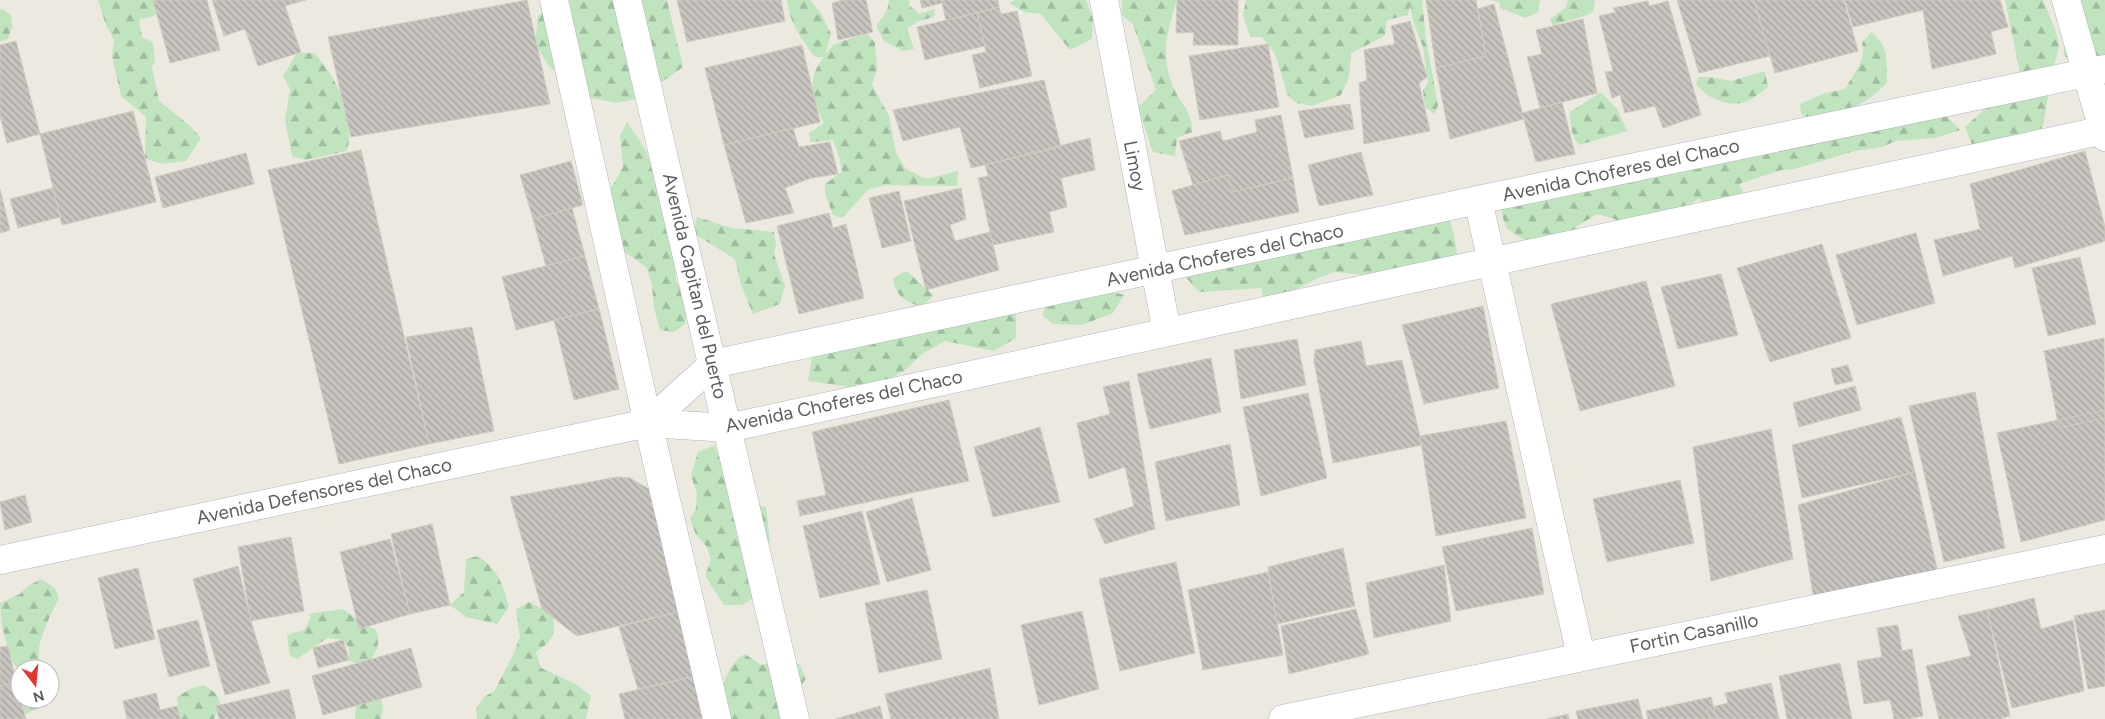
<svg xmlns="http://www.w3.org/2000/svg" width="2105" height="719" font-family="Figtree,sans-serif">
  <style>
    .forest { fill: url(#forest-firs) }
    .building { fill: url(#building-back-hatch); stroke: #d1cbc0 }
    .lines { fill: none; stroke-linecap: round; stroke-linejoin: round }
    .minor-casing { stroke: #b2b5b9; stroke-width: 29 }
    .minor { stroke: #fff; stroke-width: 28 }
    .labels { text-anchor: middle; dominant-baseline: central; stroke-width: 4; stroke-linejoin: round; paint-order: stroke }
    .street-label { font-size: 19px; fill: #5a5e62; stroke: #fff }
  </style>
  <defs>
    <pattern id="forest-firs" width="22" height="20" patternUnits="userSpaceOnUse" patternTransform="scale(1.25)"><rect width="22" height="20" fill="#c0e4be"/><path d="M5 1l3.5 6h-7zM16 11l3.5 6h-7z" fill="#9fbc9e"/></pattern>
    <pattern id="building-back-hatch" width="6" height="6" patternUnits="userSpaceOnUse" patternTransform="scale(1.25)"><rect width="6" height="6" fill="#c8c4bf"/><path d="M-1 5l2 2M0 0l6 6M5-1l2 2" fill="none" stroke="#a5a29f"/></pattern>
  </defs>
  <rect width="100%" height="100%" fill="#ece9e1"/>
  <path class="forest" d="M98 0H153L157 14 151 17 139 19 142 37 153 42 155 60 152 68 159 101 189 125 201 138 186 161 162 164 145 158 146 117 121 96 112 56 114 40 106 25Z
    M557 0H667L683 67 639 98 617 103 591 98 567 83 548 65 535 43 538 16Z
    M787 0H810L821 13 831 34 825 55 834 44 867 33 875 43 877 69 872 85 889 116 896 153 906 169 926 179 958 171 957 186 886 185 869 189 842 218 833 215 825 194V184L842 172 840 160 833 140 810 142 809 133 824 123C812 100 806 79 824 57H815C802 39 789 23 787 0Z
    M889 0H909V5L919 14 935 9 934 17 919 21 907 28 914 49 903 51 884 41 876 26 887 11Z
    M1014 0H1086L1093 19 1092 39 1070 50 1041 14 1024 12 1010 3Z
    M1122 0H1177C1167 31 1160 55 1173 87 1180 103 1193 113 1192 132L1177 138 1175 156 1153 152 1138 107 1156 90 1133 24 1122 15Z
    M1246 0H1422L1426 39 1438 105 1435 114 1425 107 1423 90 1428 83 1423 47 1413 21 1410 5 1408 15 1387 20 1385 36 1351 53 1349 77 1341 95 1312 106 1297 103 1288 96 1275 54 1262 37H1250L1243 15Z
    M1489 0H1540L1538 12 1525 18 1500 8 1499 2Z
    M1568 0H1595L1593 12C1579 20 1568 19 1553 26L1550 19 1566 7Z
    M2005 0H2043L2056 32 2059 47 2053 69 2043 126 2035 136 1973 147 1965 127 1989 105 2020 96 2019 68Z
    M2081 0H2105V66H2085L2064 56V29Z
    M0 9H3L11 15 12 27 8 39 0 42Z
    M1871 32C1890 47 1886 60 1887 82 1870 104 1837 116 1810 122L1801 113 1800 104 1822 94 1845 89C1853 74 1867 61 1862 43Z
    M297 53H314C337 78 356 117 347 151L305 160 292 156 285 120 290 89 283 76Z
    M1765 71 1768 87C1761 92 1750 102 1741 103 1724 106 1706 97 1696 84L1698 77H1709L1731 81Z
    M1601 92 1617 109 1627 131 1579 145C1571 136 1570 124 1570 112Z
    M1943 113 1960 130 1935 138 1896 141 1882 147 1855 151 1794 169 1781 170 1739 184 1750 206 1720 221 1699 198 1659 230 1636 236 1615 219 1597 214 1576 227 1578 249 1551 257 1507 229 1502 215 1501 206Z
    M627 122 645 149 660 186 672 235 676 281 687 303 685 324 674 332 660 330 654 308 652 285 647 268 629 255 609 244 601 206 623 167 620 136Z
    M1426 196 1446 207 1454 234 1457 255 1434 282 1335 272 1318 278 1263 306 1262 288 1199 292 1183 274 1383 212Z
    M697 217 732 228 774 232 776 246 774 254 785 286 780 304 753 314 741 285 735 259 693 233Z
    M906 271C916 278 923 288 934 295L921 307C905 301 895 296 893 278Z
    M1100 288 1124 295 1113 313 1082 325 1053 324 1042 315 1046 307 1071 296Z
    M1016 312V338L994 351 945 341 922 354 904 371 882 383 858 388 808 381 812 356Z
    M715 445 730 491 746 504 766 507 770 541 750 564 759 595 742 605H724L705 576 711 560 707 547 696 535 690 519 696 508 697 494 691 475 698 452Z
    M478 556C498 569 503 585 509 607L497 624 466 617 450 605 464 592 466 559Z
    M41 579 55 588 59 598C53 609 33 649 40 661 42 664 46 667 49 669H20V671L12 662 2 627 0 603 20 594 28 586Z
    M529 602 553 614C555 637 554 640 536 652L541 668 576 684 591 696 586 719H477L476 709 483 698 495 690 513 655 520 637 516 609Z
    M343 609 365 625 376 630C380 642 378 649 371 659L356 664 349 660V648L343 640 327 638 297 659 290 656 287 635 304 630 311 617 308 614Z
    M745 654 761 665 789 658 800 665 806 679 790 699 787 719H729C727 712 723 702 723 695 723 679 731 661 745 654Z
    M203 685C219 693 225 701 214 719H179L177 697 192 688Z
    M356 698H381L383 708 381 719H355Z
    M21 699H47L44 706 25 714Z"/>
  <path class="building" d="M153 0H207L220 50 170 63Z
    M212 0H306L285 6 301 52 258 66 245 29 224 36Z
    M527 0 550 104 351 137 328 37Z
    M677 0H781L785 21 687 42Z
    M843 0H866L873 32 838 40 832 3Z
    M920 0H998L999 7 946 20 942 3 922 8Z
    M1177 0H1238V45H1193L1194 32 1176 33Z
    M1426 0H1476L1486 56 1436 68Z
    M1677 0H1754L1770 56 1699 73Z
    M1754 0H1844L1858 51 1775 73Z
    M1845 0H2000L2008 27 1991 32 1996 54 1932 69 1923 10 1853 27Z
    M1648 1 1649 6 1668 1 1701 115 1663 128 1655 106 1625 113 1620 95 1612 98 1605 72 1613 71 1599 16 1616 12 1613 8Z
    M1494 4 1524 119 1450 139 1436 68 1486 56 1478 9Z
    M999 7 1001 14 1017 11 1032 76 980 88 972 55 986 52 977 13Z
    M977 13 985 46 925 60 917 27Z
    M1583 19 1597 93 1540 108 1527 57 1542 54 1536 30Z
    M1410 21 1427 77 1419 83 1430 131 1364 144 1359 83 1367 80 1364 50 1395 44 1391 26Z
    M16 41 40 134 7 143 0 116V45Z
    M1268 44 1279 107 1200 120 1189 56Z
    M802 45 820 122 724 145 705 68Z
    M1044 80 1061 147 971 168 960 127 903 141 893 110Z
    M1562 102 1575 154 1536 162 1522 113Z
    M1350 104 1354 129 1305 138 1298 111Z
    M133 111 156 202 62 225 40 134Z
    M1281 115 1293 178 1233 192 1228 175 1193 185 1179 141 1220 131 1223 141 1257 132 1255 120Z
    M793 128 799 147 830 142 838 174 811 178 785 188 794 213 746 223 724 145Z
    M1090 138 1095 170 1061 178 1067 207 1049 212 1054 232 993 245 978 178 988 176 985 165Z
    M361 150 429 444 339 464 268 170Z
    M2085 151 2105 227V241L2015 268 2012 256 1943 276 1934 240 1980 229 1970 184Z
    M1361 152 1373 195 1319 206 1308 165Z
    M246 153 254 184 163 208 155 177Z
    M571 161 583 205 533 219 520 175Z
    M1228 175 1233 192 1293 178 1299 212 1185 235 1172 191Z
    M53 188 60 217 18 228 10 199Z
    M961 188 966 219 950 225 955 241 990 232 999 270 926 290 904 201Z
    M0 189 10 230 0 233Z
    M899 191 911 241 882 248 869 198Z
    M572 208 585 256 546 266 533 219Z
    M829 213 833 228 846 224 864 298 799 314 777 226Z
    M1916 233 1935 303 1857 325 1836 255Z
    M1822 244 1851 338 1770 362 1737 268Z
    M585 256 599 309 516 330 502 277Z
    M2080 257 2096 324 2048 336 2032 268Z
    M1721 274 1738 335 1678 349 1661 287Z
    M1646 281 1675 386 1580 411 1551 304Z
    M1483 306 1499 388 1424 404 1402 325Z
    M599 309 619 389 574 400 554 320Z
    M472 327 494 431 429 444 406 337Z
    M2104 338 2105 418 2059 428 2044 351Z
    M1297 339 1306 385 1241 399 1234 350Z
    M1361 341 1366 366 1402 360 1422 445 1333 463 1314 361 1315 350Z
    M1211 358 1221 412 1150 429 1137 374Z
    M1848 365 1853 381 1835 385 1831 369Z
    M1129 381 1155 529 1105 544 1094 519 1134 506 1125 467 1089 479 1077 423 1110 414 1103 387Z
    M1855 386 1861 410 1799 427 1793 403Z
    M1975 392 2005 548 1944 562 1909 406Z
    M1308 393 1327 478 1261 496 1243 407Z
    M949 400 969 481 800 516 797 501 826 495 812 432Z
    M2105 410V520L2021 542 1997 433Z
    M1901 417 1915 472 1802 498 1792 445Z
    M1506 421 1526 518 1436 536 1420 436Z
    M1040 427 1060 502 993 517 974 447Z
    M1771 429 1793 559 1711 581 1693 447Z
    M1230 444 1240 505 1166 521 1155 462Z
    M1915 472 1938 573 1814 600 1798 505Z
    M617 477 630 478 649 489 681 611 577 636 542 609 510 497Z
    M1680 480 1694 543 1607 562 1593 499Z
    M25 495 32 522 5 530 0 502Z
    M912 498 931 570 887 582 866 512Z
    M862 511 880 584 820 598 803 526Z
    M432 524 450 605 410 614 391 534Z
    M1532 528 1544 594 1456 611 1442 547Z
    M291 537 304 611 251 621 238 547Z
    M390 539 410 614 359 629 340 552Z
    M1343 548 1355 606 1277 624 1268 567Z
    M1176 562 1195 653 1120 671 1099 579Z
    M1444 565 1451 621 1374 638 1366 583Z
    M238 566 251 621 270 683 225 695 193 579Z
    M138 568 155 639 115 649 98 578Z
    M1268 572 1283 655 1203 670 1188 590Z
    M927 590 942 659 879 673 865 603Z
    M2034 598 2041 629 2073 620 2084 691 2012 708 1987 610Z
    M1356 609 1369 654 1289 674 1281 626Z
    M1987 610 2010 716 1999 719H1939L1926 666 1971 656 1958 616Z
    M2105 610V686L2088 689 2074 616Z
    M681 611 696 676 638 689 619 627Z
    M1082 611 1099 689 1039 705 1021 625Z
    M198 620 210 666 169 677 157 630Z
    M1898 625 1902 651 1912 649 1923 716 1906 719H1894L1890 700 1864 704 1857 661 1882 657 1877 628Z
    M343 640 349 660 318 668 313 648Z
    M8 646 16 683 0 686V647Z
    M411 648 422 687 323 715 312 676Z
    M1840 663 1852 719H1787L1779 676Z
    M990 668 999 719H891L885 694Z
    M696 676 706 719H625L619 694Z
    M16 683 26 719H0V686Z
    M1771 683 1779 719H1709L1707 708 1728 703 1725 693Z
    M289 689 296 719H219L216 706Z
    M156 693 160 710 177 706 180 719H127L123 701Z
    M1711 697 1717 719H1648L1646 711Z
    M1638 699 1643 719H1578L1576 711Z
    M880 706 883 719H835Z
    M1568 714 1569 719H1547Z"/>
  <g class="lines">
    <g class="minor-casing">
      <path id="minor" d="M554 0 648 423 717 719
        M627 0 795 719
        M1104 0 1167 332
        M2066 0 2105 137
        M1478 200 1581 656
        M648 423 713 364 1478 200 2105 69
        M0 560 648 423 728 428 1411 279 2105 130
        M1283 719 2105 549"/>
    </g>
    <use href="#minor" class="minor"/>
  </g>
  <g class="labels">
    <g class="street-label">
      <text transform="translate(1135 166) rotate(79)">Limoy</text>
      <text transform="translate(1621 170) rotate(-12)">Avenida Choferes del Chaco</text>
      <text transform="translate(1225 255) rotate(-12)">Avenida Choferes del Chaco</text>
      <text transform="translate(695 286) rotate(77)">Avenida Capitan del Puerto</text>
      <text transform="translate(844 401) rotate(-12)">Avenida Choferes del Chaco</text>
      <text transform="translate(324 491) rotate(-12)">Avenida Defensores del Chaco</text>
      <text transform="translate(1694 633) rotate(-12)">Fortin Casanillo</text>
    </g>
  </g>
  <g transform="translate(35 684) rotate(164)"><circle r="24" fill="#ffffff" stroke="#bdbfc0"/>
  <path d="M0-4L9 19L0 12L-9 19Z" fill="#e43530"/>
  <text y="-8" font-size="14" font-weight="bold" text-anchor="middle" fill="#5a5e62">N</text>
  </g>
</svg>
